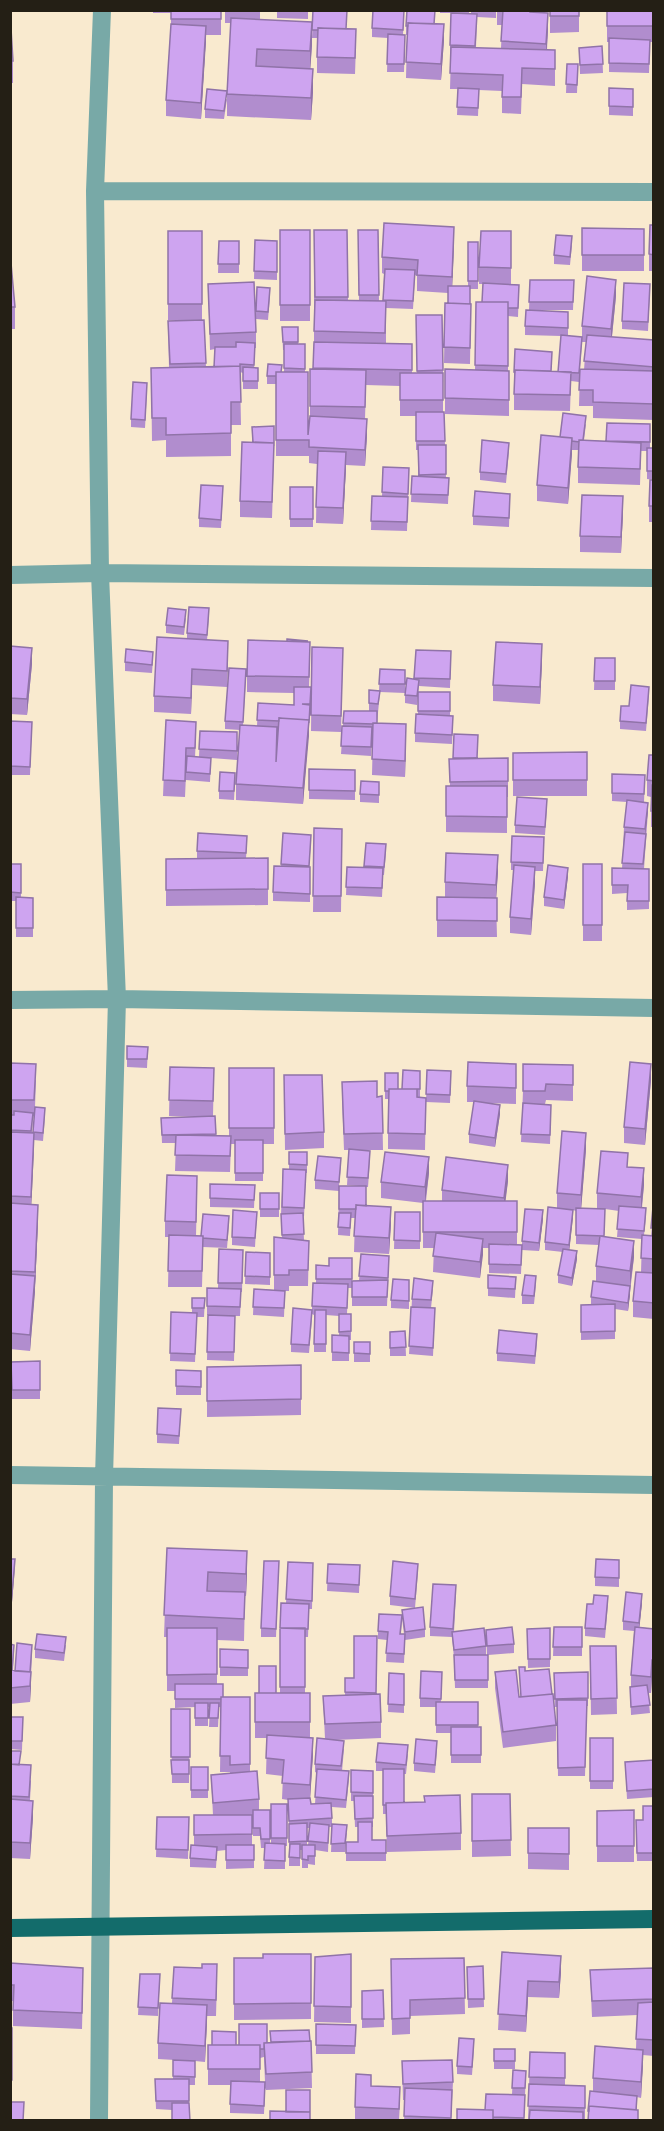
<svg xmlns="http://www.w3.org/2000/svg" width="664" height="2131" font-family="Helvetica,sans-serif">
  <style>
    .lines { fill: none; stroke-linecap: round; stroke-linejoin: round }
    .minor { stroke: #78a9a7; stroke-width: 18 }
    .major { stroke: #136c6b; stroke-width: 18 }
    .wall { fill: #b18dce; fill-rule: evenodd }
    .shaded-wall { fill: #9073a8 }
    .building { fill: #cea4f0; stroke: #9073a8; stroke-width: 1.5 }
  </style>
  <rect width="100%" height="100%" fill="#f9eacf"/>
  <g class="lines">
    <path class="minor" d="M95 191 654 192
      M10 575 100 573 654 578
      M10 1000 117 999 654 1008
      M10 1475 654 1485
      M99 2120 104 1478 117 999 100 573 95 191 102 10"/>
    <path class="major" d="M10 1928 654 1919"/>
  </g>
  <path class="wall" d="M153 10H221V35H206L201 119 166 116V100L171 24V13H153Z
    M225 10H260V20L312 45 310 69 313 92 311 120 227 116V94L231 23H225Z
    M277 10H308V19L277 18Z
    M313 10 347 29 356 45 355 74 317 73V38H312Z
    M404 10 403 35H405L404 72H387L388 38 372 37V28Z
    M440 10H469V14H471V10H496V18L477 17 476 48H501L502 25H497V10H531V12L548 29 547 50 555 66V86L522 84 521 114 502 113V91L479 90 478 116 457 115 458 89H450L451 53H450V45L451 13H440Z
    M550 10H579V32L550 33Z
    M607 10H654V42H650L649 73 609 72V42H607Z
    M10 12 13 61V83H10Z
    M406 26 444 40 441 80 406 78 407 35H406Z
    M602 46 603 73 580 74 579 48Z
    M567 64H578L577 93H566Z
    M609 88 633 89V116L609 115Z
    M227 99 224 119 205 118V109Z
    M654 225V271H649V254Z
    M582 228 644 229V271H582Z
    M280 230H310V321H280Z
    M314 230H347L348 300 359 301 358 230H378L379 301H383L384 274 382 273V257L454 243 452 286H468V242H478V289H470V304H471L470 364 444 363 445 303H448V293L417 291V276L415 275 413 309 386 308V343L412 344V373H417L416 315 443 370V412H444L446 477 449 478 448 504 411 502 412 476 418 477V450H416V416H400V386L366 385 365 419 367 435 365 466 346 465 343 524 316 523 317 464 309 463V456H276V384H267V376L284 372V350H283L282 327H298V344H305V372L308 435 310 421V369H313L314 342Z
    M168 231H202V320H204L206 367H214L215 349 210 350 208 284 256 332V348H255L254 368H258V389H243V373L240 372 241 425H231V456L166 457V440L152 441 151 368H169L168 321 199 320H168Z
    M511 231V284L519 285 518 317 508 316V371H509V416L445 414V369L475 370 476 302H482L483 284H479V267Z
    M255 240 277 241V280L254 279Z
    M219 241H239V273H218Z
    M572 245 570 265 554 264V255Z
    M10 252 15 307V329H10Z
    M530 280H574L573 310H529Z
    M650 292 648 331 622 329V321Z
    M270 296 268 320 256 319V311Z
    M616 296 612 337 654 340V420L593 418V406H579L580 369 584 370 586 342H582L579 382 571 381 570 411 514 410V372L552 360 551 371 558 372 561 336 525 335V326L568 312V336L582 337V326Z
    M147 391 145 428 131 427V419Z
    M586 424 584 440 606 441 650 424V448H654V480L647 479V451H641L640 485 578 483V450H572L568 504 537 501V485L560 437Z
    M274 426V454L272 518 240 517V501L252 442V427Z
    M509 451 506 483 480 480V472Z
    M383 467 409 468 407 531 371 530 372 496H382Z
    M654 480V522H649V506Z
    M290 487H313V527H290Z
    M223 494 221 528 199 527V518Z
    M510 494 509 527 473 525V516Z
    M623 512 621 553 580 552V536Z
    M209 617 207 640 228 657 227 687 192 685 191 714 154 712V696L187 639V633Z
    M186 618 184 635 166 633V625Z
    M10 646 32 664 27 715 10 714Z
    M312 647 343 648 341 732 311 731Z
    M416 650 451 651 450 688 419 686 417 705 405 703V693L380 692 377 723 406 740 405 777 372 775 373 732H372L371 756 341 754 344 711H369V690L379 691 380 669 405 670V691L414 679Z
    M310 658 309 687 311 696 310 712 303 804 236 800V784L240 730 225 729V721L246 678 243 725 257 726 258 703 294 705V693L247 692V676ZM277 729H278L276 753 277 743Z
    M595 658H615V690H594Z
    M153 660 152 673 125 671V662Z
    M542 660 540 704 493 701V685Z
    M418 692H450V716L453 724 452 744 415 742V733L418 714Z
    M649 695 646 731 620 729V721Z
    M166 720 196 738 195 757H199L200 731 237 732V760L211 758 210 782 186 780V775L185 797 163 796Z
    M10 721 32 722 30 775H10Z
    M587 752V796H513V753Z
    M654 755V827H651V797L647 796V780Z
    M508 758V797H507V833L446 832V786H450L449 759Z
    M309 769 355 770V800L309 799Z
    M612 774 645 775 644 802 648 811 644 869H649V909L627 910V893L612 894V868L622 869 624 827 627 802 612 801Z
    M235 781 234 800 219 799V791Z
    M379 782V803L360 802V794Z
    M547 807 545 835 515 833V825Z
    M314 828 342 829 341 912H313Z
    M283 833 311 843 309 867H310V902L273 901V892L281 867Z
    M544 837 543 871H535V883L531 935 510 933V917L514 870H511V862Z
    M366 843 386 853 384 875H383L382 897 346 895 347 867H364Z
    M247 844 246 858H268V905L166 906V859H197V851Z
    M10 864H21V898H33V937H16V901H10Z
    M583 864H602V941H583Z
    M498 871 496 898 497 937H437V897H445V882Z
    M568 876 564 909 544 906V897Z
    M127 1046 148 1047 147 1068 127 1067Z
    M10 1063 36 1080 35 1107 45 1116 43 1141 34 1140 31 1204 38 1221 35 1288 30 1351 10 1349ZM33 1116H34L33 1133H32Z
    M516 1064V1104L484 1103 500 1114 495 1147 469 1143V1134L474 1102H467V1086Z
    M573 1065V1101L546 1100 545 1104 551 1113 550 1144 521 1142 523 1091Z
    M170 1067 214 1068 213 1116H215L216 1136H229V1068H274V1144H263V1181H235V1144H231L230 1172 175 1171 176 1143H162L161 1118 203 1117 169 1116Z
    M427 1070 451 1071 450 1103 426 1102Z
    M420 1071V1098H426L425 1150 388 1149V1099H385V1073L398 1089H402Z
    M284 1075 324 1132V1148L285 1150Z
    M651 1080 645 1145 624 1143V1127Z
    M382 1096 383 1150H359L370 1159 368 1187H366V1206L391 1223 389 1254 354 1252 355 1218H351L350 1236 338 1235 339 1189V1191L315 1189V1180L341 1166 339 1186H359L347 1185 349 1150H344L342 1098Z
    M586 1149 581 1208 597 1209V1193L628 1167 644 1185 642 1208 646 1217 644 1235 651 1236 654 1207V1319L633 1317V1301L641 1272 642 1239 617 1237 619 1211 605 1209 604 1237 634 1257 628 1311 615 1309V1339L581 1340V1305H591V1297L596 1281V1266L599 1245 576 1244V1211L573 1210 569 1250 577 1259 572 1286 558 1283V1275L563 1252 545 1250V1242L557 1208V1193Z
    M289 1152H307V1173H306L304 1217 303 1216 304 1240 309 1241 308 1286H289V1291H285L284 1317 253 1315 254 1289 274 1290V1237L282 1238 281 1214 283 1169H289Z
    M429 1173 426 1201H442V1190L508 1181 505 1201H517V1245H522V1241L543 1219 539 1251 522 1250 521 1274 489 1273V1248H483L480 1278 433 1272 434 1248H423V1203L381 1198V1182Z
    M255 1185 254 1208 210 1207V1198Z
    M197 1193 196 1236H201L229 1224 227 1248 203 1247 202 1287H168L169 1237H165V1221Z
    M260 1193H279V1217H260Z
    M257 1212 255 1247 232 1245V1237Z
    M395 1212H420V1249H394Z
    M219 1249 243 1250 242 1292H241L240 1316H235L234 1361 207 1360 208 1315H226H207V1288H218Z
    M246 1252 270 1253V1285L245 1284Z
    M361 1254 389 1256 387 1306H352V1288H348L347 1314H351V1340H349V1361H332V1335H339V1316L326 1315V1352H314V1315L312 1314V1306L316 1283V1265L329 1266 352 1258V1287L359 1281Z
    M516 1277 515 1298 488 1296V1288Z
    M409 1280V1309L391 1308V1300Z
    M536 1284 534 1304H522V1295Z
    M433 1289 431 1308H435L433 1356 409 1354 412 1299Z
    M192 1298H205L204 1317H197L195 1362 170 1361 171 1312 192 1313Z
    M312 1318 309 1353 291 1352V1344Z
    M405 1331 406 1356H390V1332Z
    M354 1342H370V1362H354Z
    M537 1342 535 1364 497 1361V1353Z
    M40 1361V1399H12L11 1362Z
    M301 1365V1415L207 1417V1367Z
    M201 1371V1395H176V1386Z
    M181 1409 179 1444 157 1443V1434Z
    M167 1548 247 1574 246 1596H245L244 1641 217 1640V1684L223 1697H250V1772L259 1799V1810H270V1843H271V1804H287V1846H285V1869H264L265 1848H261L260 1836H253V1816H252V1845H254V1868L226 1869V1850L217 1851 216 1868 190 1867V1858L194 1845V1815H213L211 1775 230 1773V1772H220L221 1707H219L218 1727H209L210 1707H208V1726H195V1707L175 1708V1691H167V1637H164Z
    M619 1560V1587L595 1586V1577Z
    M279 1561 276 1637H261V1628Z
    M288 1562 313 1563 312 1609H309L308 1637H305V1693H310V1738L313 1754 310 1798 311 1804H315L317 1773 315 1772V1764L325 1739 323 1696H345V1678H354L377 1636 376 1694 381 1722V1738L335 1740 344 1749 342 1771 349 1779 346 1808 332 1807V1824L347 1833 345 1852H331L332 1827H329L328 1852 315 1850V1865L308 1864V1868H302V1850H300V1866H289V1826L288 1800 282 1799 283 1776 266 1774 267 1738H255V1693H280V1628L286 1603ZM307 1828H310L308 1845H307Z
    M328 1564 360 1565 359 1593 327 1591Z
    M418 1572 415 1608 390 1605V1596Z
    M456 1593 454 1632 486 1646V1655H487L486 1630 514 1644V1653L488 1655V1688H455L454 1658 452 1637 430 1636V1627Z
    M642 1603 639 1627 654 1629V1676H652L651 1693H648L650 1713 631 1715 630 1687H631V1675L634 1631 623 1630V1621Z
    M608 1604 605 1638 585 1636V1628Z
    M402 1610 425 1629V1637L405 1640 404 1663 386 1662 387 1640 378 1639V1631L402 1615ZM402 1618 404 1634H401Z
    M554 1627H582V1656H553Z
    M527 1629 550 1659V1667L528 1668Z
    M10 1644 14 1653 13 1670 15 1671 32 1653 30 1702 10 1704Z
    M66 1645 64 1661 35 1658V1649Z
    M590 1646H616L617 1714 591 1715Z
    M220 1649 248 1650V1676H220Z
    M519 1667 525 1671 552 1694 556 1725V1741L503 1748 495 1688V1672L519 1697H521Z
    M588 1672V1706H587L585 1776H558L557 1707H555L554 1673Z
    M389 1673 404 1674V1713L388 1712Z
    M442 1680 441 1702H478V1727H481V1763H451V1733H436V1707H420V1698Z
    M171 1709H190L189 1783H172Z
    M10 1717H23L22 1750 10 1749Z
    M590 1738H613V1789H590Z
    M437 1750 435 1773 414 1771V1763Z
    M10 1751 31 1781 30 1800 33 1817 30 1859 10 1858Z
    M408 1754 406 1774H404V1803L424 1802V1796L461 1833V1850L387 1852 386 1814H383V1771H376V1762Z
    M654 1760V1797L627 1799 625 1762Z
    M191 1767H208V1798H191Z
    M351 1770 373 1771V1827H372V1840H386V1861H346V1842H358V1827H355L354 1801H351Z
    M472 1794H510L511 1856 472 1857Z
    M654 1806V1861H637L636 1820H643Z
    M634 1810V1862H597V1811Z
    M157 1817H189L188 1859 156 1857Z
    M528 1828H569V1870L528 1869Z
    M502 1952 561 1972 559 1998 528 1997 526 2032 498 2030Z
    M311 1954V2019L234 2020V1958H263Z
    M351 1954V2023L314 2022 315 1957Z
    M464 1958 465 2014 410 2016V2034L392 2035 391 1959Z
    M10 1963 83 1984 82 2029 13 2026V2001H10Z
    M483 1966 484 2007 468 2008 467 1967Z
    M174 1967 217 1980 216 2016H207L205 2062 195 2061V2085H189V2103L172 2110 156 2109 155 2079H173V2060L192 2061 158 2059V2043L172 2003Z
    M654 1968V2056L643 2055 641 2098 637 2097V2110L638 2121H588V2111L593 2091V2078L636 2049 637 2015 592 2017 590 1970Z
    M140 1974H160L158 2016 138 2015Z
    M383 1990 384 2027 362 2028V1991Z
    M316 2024 356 2025 355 2054H316Z
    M10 2028H12V2096H10Z
    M311 2041 312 2088 266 2090 265 2088 264 2114 230 2113V2085H208V2045H236ZM264 2057 265 2082H260V2058Z
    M474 2048 472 2075 457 2074V2066Z
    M494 2049H515V2069H494Z
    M530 2052 565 2053V2085L585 2086V2121H528Z
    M402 2061 453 2082 451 2121H404L405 2100H403Z
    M513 2070 526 2071 524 2121H457L485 2110 512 2095Z
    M371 2086 400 2103 399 2120 403 2121H355V2107Z"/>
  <path class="shaded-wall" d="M548 13V29L546 60V44Z
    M312 22V45L310 74V51Z
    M444 24V40L441 80V64Z
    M206 26V42L201 119V103Z
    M313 69V92L311 120V98Z
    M454 227V243L452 293V277Z
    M616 280V296L611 345V329Z
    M367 419V435L365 466V450Z
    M572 438V454L568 504V488Z
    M346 452V468L343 524V508Z
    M623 496V512L621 553V537Z
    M228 641V657L227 687V671Z
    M542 644V660L540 704V687Z
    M32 648V664L27 715V699Z
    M192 669V685L191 714V698Z
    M309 720V736L303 804V788Z
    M406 724V740L405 777V761Z
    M648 803V811L645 837V829Z
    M498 855V871L496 901V885Z
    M535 867V883L531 935V919Z
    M568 868V876L564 909V900Z
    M651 1064V1080L645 1145V1129Z
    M500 1105V1114L495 1147V1138Z
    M34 1133V1149L31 1213V1197Z
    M586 1133V1149L581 1211V1195Z
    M429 1157V1173L425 1203V1187Z
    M508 1165V1181L504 1214V1198Z
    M644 1168V1185L641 1213V1197Z
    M38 1205V1221L35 1288V1272Z
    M391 1207V1223L389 1254V1238Z
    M543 1210V1219L539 1251V1243Z
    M573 1210V1218L569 1253V1245Z
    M483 1239V1255L480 1278V1262Z
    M634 1241V1257L630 1287V1271Z
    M577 1251V1259L572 1286V1278Z
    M35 1276V1292L30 1351V1335Z
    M630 1286V1295L628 1311V1303Z
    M247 1551V1574L246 1596V1574Z
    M15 1559V1567L11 1614V1605Z
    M642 1594V1603L639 1632V1623Z
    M652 1660V1676L651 1693V1677Z
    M31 1672V1688L30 1702V1686Z
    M313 1738V1754L310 1801V1785Z
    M33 1801V1817L30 1859V1843Z
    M561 1956V1972L559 1998V1982Z
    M528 1981V1997L526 2032V2016Z
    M207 2005V2021L205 2062V2046Z
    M643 2050V2066L641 2098V2082Z"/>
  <path class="building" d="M171 10H221V19H171Z
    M313 10H347L346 29 318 28V30H312Z
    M373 10H404L403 30 372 28Z
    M407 10H435L434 24 408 23V26H406Z
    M503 10H530V12L548 13 546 44 501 41Z
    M550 10H579V16H550Z
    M607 10H654V26H607Z
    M10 12 13 61H10Z
    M451 13 477 14 475 46 450 45Z
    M231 18 312 22 310 51 257 49 256 66 313 69 311 98 227 94Z
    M408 23 444 24 441 64 406 62Z
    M171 24 206 26 201 103 166 100Z
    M318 28 356 29 355 58 317 57Z
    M388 34 405 35 404 64H387Z
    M609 38 650 40 649 64 609 63Z
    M602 46 603 64 580 65 579 48Z
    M451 47 555 50V69L522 68 521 97H502L503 75 450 73Z
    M567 64H578L577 85 566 84Z
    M458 88 479 89 478 108 457 107Z
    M609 88 633 89V107L609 106Z
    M207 89 227 91 224 111 205 109Z
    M384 223 454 227 452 277 417 275 418 260 382 257Z
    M650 225H654V255L649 254Z
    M582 228 644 229V255H582Z
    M280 230H310V305H280Z
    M314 230H347L348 297H315Z
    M358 230H378L379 295H359Z
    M168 231H202V304H168Z
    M481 231H511V268L479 267Z
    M556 235 572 236 570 257 554 255Z
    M255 240 277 241V272L254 271Z
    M219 241H239V264H218Z
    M468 242H478V281H468Z
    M10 252 15 307H10Z
    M385 269 415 270 413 301 383 300Z
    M587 276 616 280 611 329 582 326Z
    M530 280H574L573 302H529Z
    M254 282 256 332 210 334 208 284Z
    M483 283 519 285 518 308H508V302H482Z
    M624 283 650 284 648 322 622 321Z
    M448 286H470V304L448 303Z
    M257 287 270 288 268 312 256 311Z
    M315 300 386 301 385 333 314 331Z
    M476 302H508V366L475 365Z
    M445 303 471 304 470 348 444 347Z
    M526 310 568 312V328L525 326Z
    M416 315H442L443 370 417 371Z
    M204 320 206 363 170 364 168 321Z
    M282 327H298V342H283Z
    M561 335 582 337 579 373 558 372Z
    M587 335 654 340V367L584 361Z
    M236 342 255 343 254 365 240 364V366L214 367 215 347H236Z
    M314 342 412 344V370L313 368Z
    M284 344H305V369L284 368Z
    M515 349 552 352 551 371 515 370V372H514Z
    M268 364 282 365 281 372H276V376H267Z
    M240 366 241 402H231V433L166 435V418H152L151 368Z
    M243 367 258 368V381H243Z
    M310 369 366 370 365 407 310 406Z
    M445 369 509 371V400L445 398Z
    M580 369 654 371V404L593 402V390H579Z
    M515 370 571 372 570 395 514 394Z
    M276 372H308V435L310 416 367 419 365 450 309 447V440H276Z
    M400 373H443V400H400Z
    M133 382 147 383 145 420 131 419Z
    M416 412H444L445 441H416Z
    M563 413 586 416 583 440H579V442L572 441V438L560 437Z
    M607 423 650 424V442L606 441Z
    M274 426V446V443L253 442 252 427Z
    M541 435 572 438 568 488 537 485Z
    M482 440 509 443 506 474 480 472Z
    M579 440 641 443 640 469 578 467Z
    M242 442 274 443 272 502 240 501Z
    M418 445H446V474L419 475Z
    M647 448H654V471H647Z
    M318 451 346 452 343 508 316 507Z
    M383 467 409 468 408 494 382 492Z
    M412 476 449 478 448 495 411 494Z
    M650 480H654V506H649Z
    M201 485 223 486 221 520 199 518Z
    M290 487H313V519H290Z
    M475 491 510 494 509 518 473 516Z
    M582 495 623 496 621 537 580 536Z
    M372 496 408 497 407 522 371 521Z
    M189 607 209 608 207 635 187 633Z
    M168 608 186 610 184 627 166 625Z
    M157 637 228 641 227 671 192 669 191 698 154 696Z
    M287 639 308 641H287Z
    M248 640 310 642 309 677 247 676Z
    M496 642 542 644 540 687 493 685Z
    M10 646 32 648 27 699 10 698Z
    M312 647 343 648 341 716 311 715Z
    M126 649 153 652 152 665 125 662Z
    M416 650 451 651 450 679 414 678Z
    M595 658H615V681H594Z
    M229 668 246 669 243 722 225 721Z
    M380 669 405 670V684H379Z
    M407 678 419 680 417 696 405 695Z
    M631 685 649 687 646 723 620 721 621 706H629Z
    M294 687H311L310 704H302L310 705 309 723V720L279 718V721L257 720 258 703 294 705Z
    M369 690 380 691 378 704 369 703Z
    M418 692H450V711H418Z
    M344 711H377V723H373V724L343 723Z
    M416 714 453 716 452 735 415 733Z
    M279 718 309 720 303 788 236 784 240 725 277 727 276 762Z
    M166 720 196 722 195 748H186L185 781 163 780Z
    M10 721 32 722 30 767 10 766Z
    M373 723 406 724 405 761 372 759Z
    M342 726 372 727 371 747 341 746Z
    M200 731 237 732V751L199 749Z
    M454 734 478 735 477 758H453Z
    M587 752V780H513V753Z
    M649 755H654V781L647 780Z
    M187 756 211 758 210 774 186 772Z
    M508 758V781L450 782 449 759Z
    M309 769 355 770V791L309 790Z
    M220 772 235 773 234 791H219Z
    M612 774 645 775 644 794 612 793Z
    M361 781 379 782V795L360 794Z
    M652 785H654V811H651Z
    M446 786H507V817L446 816Z
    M517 797 547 799 545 827 515 825Z
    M627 800 648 803 645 829 624 827Z
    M314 828 342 829 341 896H313Z
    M625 832 646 834 643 864 622 863Z
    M198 833 247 836 246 853 197 851Z
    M283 833 311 835 309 866 281 864Z
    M512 836 544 837 543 863 511 862Z
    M366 843 386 844 384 867 364 866Z
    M446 853 498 855 496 885 445 882Z
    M268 858V889L166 890V859Z
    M10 864H21V893L10 892Z
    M583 864H602V925H583Z
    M514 865 535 867 531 919 510 917Z
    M548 865 568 868 564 900 544 897Z
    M274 866 310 867V894L273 892Z
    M347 867 383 868 382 888 346 887Z
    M612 868 649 869V901H627L628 885H612Z
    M16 897 33 898V928H16Z
    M437 897 497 898V921L437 920Z
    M127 1046 148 1047 147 1059H127Z
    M468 1062 516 1064V1088L467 1086Z
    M630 1062 651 1064 645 1129 624 1127Z
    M10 1063 36 1064 34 1100H10Z
    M523 1064 573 1065V1085L546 1084 545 1091H523Z
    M170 1067 214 1068 213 1101 169 1100Z
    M229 1068H274V1128H229Z
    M403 1070 420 1071V1089H402Z
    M427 1070 451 1071 450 1095 426 1094Z
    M385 1073H398V1089H389V1091H385Z
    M284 1075H322L324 1132 285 1134Z
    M377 1081V1097L382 1096 383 1133 344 1134 342 1082Z
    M389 1089H417V1097L426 1098 425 1134 388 1133Z
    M474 1101 500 1105 495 1138 469 1134Z
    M523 1103 551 1105 550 1135 521 1134Z
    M35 1107 45 1108 43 1133 33 1132Z
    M14 1111 33 1113 31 1131 10 1130V1115H14Z
    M215 1116 216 1134 162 1135 161 1118Z
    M562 1131 586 1133 581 1195 557 1193Z
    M10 1132 34 1133 31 1197 10 1196Z
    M176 1135 231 1136 230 1156 175 1155Z
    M235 1140H263V1173H235Z
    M349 1149 370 1151 368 1178 347 1177Z
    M601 1151 628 1153 627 1167 644 1168 641 1197 597 1193Z
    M289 1152H307V1165L289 1164Z
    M385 1152 429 1157 425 1187 381 1182Z
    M318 1156 341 1158 339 1182 315 1180Z
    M446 1157 508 1165 504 1198 442 1190Z
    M283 1169 306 1170 304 1208 282 1207Z
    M167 1175 197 1176 196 1222 165 1221Z
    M210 1184 255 1185 254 1200 210 1198Z
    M339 1186H366V1206L356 1205V1209H339Z
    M260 1193H279V1209H260Z
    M423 1201H517V1232H423Z
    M10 1203 38 1205 35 1272 10 1271Z
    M356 1205 391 1207 389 1238 354 1236Z
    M619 1206 646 1208 644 1231 617 1229Z
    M548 1207 573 1210 569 1245 545 1242Z
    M653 1207H654V1228H651Z
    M576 1208 605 1209 604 1236 576 1235Z
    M525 1209 543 1210 539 1243 522 1241Z
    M233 1210 257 1212 255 1238 232 1237Z
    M395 1212H420V1241L394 1240Z
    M303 1213 304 1234 282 1235 281 1214Z
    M339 1213H351L350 1228 338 1227Z
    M203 1214 229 1216 227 1240 203 1238V1236H201Z
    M436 1233 483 1239 480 1262 433 1256Z
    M169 1235 203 1236 202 1271H168Z
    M642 1235 654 1236V1259L641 1258Z
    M600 1236 634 1241 630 1271 596 1266Z
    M274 1237 309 1241 308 1270H289V1275H274Z
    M489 1244 522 1245 521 1265 489 1264Z
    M219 1249 243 1250 242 1283H218Z
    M563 1249 577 1251 572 1278 558 1275Z
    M246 1252 270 1253V1277L245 1276Z
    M361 1254 389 1256 388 1278 359 1276Z
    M329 1258H352V1279H316V1265L329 1266Z
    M636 1272 654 1273V1303L633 1301Z
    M10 1274 35 1276 30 1335 10 1333Z
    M488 1275 516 1277 515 1289 488 1288Z
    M525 1275 536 1276 534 1296 522 1295Z
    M414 1278 433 1281 431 1300 412 1299Z
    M393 1279 409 1280V1301L391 1300Z
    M388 1280 387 1297H352V1281Z
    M593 1281 630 1286 628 1303 591 1297Z
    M313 1283 348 1284 347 1308 312 1306Z
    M207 1288 241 1289 240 1307 207 1306Z
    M254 1289 285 1291 284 1308 253 1307Z
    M192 1298H205L204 1308H192Z
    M615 1304V1331L581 1332V1305Z
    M411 1307 435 1308 433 1348 409 1346Z
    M293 1308 312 1310 309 1345 291 1344Z
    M315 1310H326V1344H314Z
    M171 1312 197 1313 195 1354 170 1353Z
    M339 1314H351V1331L339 1332Z
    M208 1315 235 1316 234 1352H207Z
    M499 1330 537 1334 535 1356 497 1353Z
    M405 1331 406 1347 390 1348V1332Z
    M332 1335 349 1336V1353L332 1352Z
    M354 1342H370V1354L354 1353Z
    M40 1361V1390H12L11 1362Z
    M301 1365V1399L207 1401V1367Z
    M176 1370 201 1371V1387L176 1386Z
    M158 1408 181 1409 179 1436 157 1434Z
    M167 1548 247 1551 246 1574 208 1572 207 1591 245 1592 244 1619 164 1615Z
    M10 1559H15L11 1605H10Z
    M596 1559 619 1560V1578L595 1577Z
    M264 1561H279L276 1629 261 1628Z
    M393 1561 418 1564 415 1599 390 1596Z
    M288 1562 313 1563 312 1601 286 1599Z
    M328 1564 360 1565 359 1585 327 1583Z
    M433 1584 456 1585 453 1629 430 1627Z
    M626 1592 642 1594 639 1623 623 1621Z
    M594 1595 608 1596 605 1629 585 1628 587 1604H593Z
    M281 1603 309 1604 308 1629 280 1628Z
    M423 1607 425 1629 405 1632 402 1610Z
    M379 1614 402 1615 400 1634H405L404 1654 386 1653 388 1632 378 1631Z
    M512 1627 514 1644 487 1646 486 1630Z
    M554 1627H582V1647H553Z
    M635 1627 654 1629V1660H652L651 1677 631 1675Z
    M167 1628H217V1674L167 1675Z
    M280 1628H305V1687H280Z
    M484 1628 486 1646 454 1650 452 1632Z
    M550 1628V1659H528L527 1629Z
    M37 1634 66 1637 64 1653 35 1649Z
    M354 1636H377L376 1693 345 1692V1678H354Z
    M17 1643 32 1645 30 1672 15 1671Z
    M10 1644 14 1645 12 1670H10Z
    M590 1646H616L617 1698 591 1699Z
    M220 1649 248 1650V1668L220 1667Z
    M454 1655H488V1680H455Z
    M259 1666H276V1693H259Z
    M519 1667H525V1671L549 1669 552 1694 521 1697Z
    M10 1670 31 1672 30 1686 10 1688Z
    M516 1670 519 1697 553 1694 556 1725 503 1732 495 1672Z
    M421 1671 442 1672 441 1699 420 1698Z
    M588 1672V1698L555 1699 554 1673Z
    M389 1673 404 1674V1705L388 1704Z
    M175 1684H223V1697H221V1699H175Z
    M647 1685 650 1705 631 1707 630 1687Z
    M255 1693H310V1722H255Z
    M380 1694 381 1722 325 1724 323 1696Z
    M221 1697H250V1764L230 1765V1756H220Z
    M557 1700H587L585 1767 558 1768Z
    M436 1702H478V1725H436Z
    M195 1703H208V1718H195Z
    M210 1703H219L218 1718H209Z
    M171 1709H190V1757H171Z
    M10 1717H23L22 1741H10Z
    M451 1727H481V1755H451Z
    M267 1735 313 1738 310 1785 282 1783 284 1760 266 1758Z
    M317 1738 344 1741 341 1766 315 1764Z
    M590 1738H613V1781H590Z
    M416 1739 437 1741 435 1765 414 1763Z
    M378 1743 408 1745 406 1765 376 1762Z
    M10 1751H21L19 1765 10 1764Z
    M171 1760H189V1774H172Z
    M654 1760V1789L627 1791 625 1762Z
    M10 1764 31 1765 29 1797 10 1796Z
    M191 1767H208V1790H191Z
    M317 1769 349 1771 346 1800 315 1797Z
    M383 1769H404V1803H386V1805H383Z
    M351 1770 373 1771V1793L351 1792Z
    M257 1771 259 1799 213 1803 211 1775Z
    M472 1794H510L511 1840 472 1841Z
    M460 1795 461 1833 387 1836 386 1803 425 1802 424 1796Z
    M354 1796H373V1818L355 1819Z
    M310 1798 311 1804 331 1803 332 1818 289 1821 288 1799Z
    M10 1799 33 1801 30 1843 10 1842Z
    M271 1804H287V1838H271Z
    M643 1806H654V1853H637L636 1820H643Z
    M253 1810H270V1839H261L260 1828H253Z
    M634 1810V1846H597V1811Z
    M194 1815H252V1834L194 1835Z
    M157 1817H189L188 1850 156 1849Z
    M358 1822H372V1840H386V1853H346V1842H358Z
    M307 1823V1841L289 1842V1824Z
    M310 1823 329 1825 328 1843 308 1841Z
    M332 1824 347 1825 345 1843 331 1844Z
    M528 1828H569V1854L528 1853Z
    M265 1843 285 1844V1861L264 1860Z
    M290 1844H300V1858L289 1857Z
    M191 1845 217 1847 216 1860 190 1858Z
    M226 1845H254V1860H226Z
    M302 1845H315V1856H308V1860L302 1859Z
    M502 1952 561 1956 559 1982 528 1981 526 2016 498 2014Z
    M263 1954H311V2003L234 2004V1958H263Z
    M351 1954V2007L314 2006 315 1957Z
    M464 1958 465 1998 410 2000V2018L392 2019 391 1959Z
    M10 1963 83 1968 82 2013 13 2010 14 1985H10Z
    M202 1964H217L216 2000 172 1998 174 1967 202 1968Z
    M483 1966 484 1999H468L467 1967Z
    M654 1968V1999L592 2001 590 1970Z
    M140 1974H160L158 2008 138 2007Z
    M383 1990 384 2019H362V1991Z
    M654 2002V2040L636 2039 638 2003Z
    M160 2003 207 2005 205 2046 158 2043Z
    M239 2024H267V2043H264V2049H260V2045H239Z
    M316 2024 356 2025 355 2046 316 2045Z
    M10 2028H12V2080H10Z
    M309 2030 310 2041 271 2042 270 2031Z
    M212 2031 236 2032V2045H212Z
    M459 2038 474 2039 472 2067 457 2066Z
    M311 2041 312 2072 266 2074 264 2043Z
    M208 2045H260V2069H208Z
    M595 2046 643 2050 641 2082 593 2078Z
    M494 2049H515V2061H494Z
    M530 2052 565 2053V2078L529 2077Z
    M173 2060 195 2061V2077L173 2076Z
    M452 2060 453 2082 403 2084 402 2061Z
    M513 2070 526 2071 525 2088H512Z
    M356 2074 371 2075V2086L400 2087 399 2109 355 2107Z
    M155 2079H189V2101H156Z
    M231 2081 265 2082 264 2106 230 2104Z
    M529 2084 585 2086V2108L528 2106Z
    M405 2088 452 2090 451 2118 404 2116Z
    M286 2090H310V2114V2112H286Z
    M590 2091 637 2096 636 2110 589 2106V2111H588Z
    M486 2094 525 2095 524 2118 493 2117V2110H485Z
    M10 2102H24L23 2121H10Z
    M172 2103H189L190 2121H172Z
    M589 2106 638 2110V2121H588Z
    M457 2109 493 2110V2121H457Z
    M530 2110 583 2112V2121H529Z
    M270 2111 310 2112V2121H270Z"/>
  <rect width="664" height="2131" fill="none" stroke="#241f15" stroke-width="24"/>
</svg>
